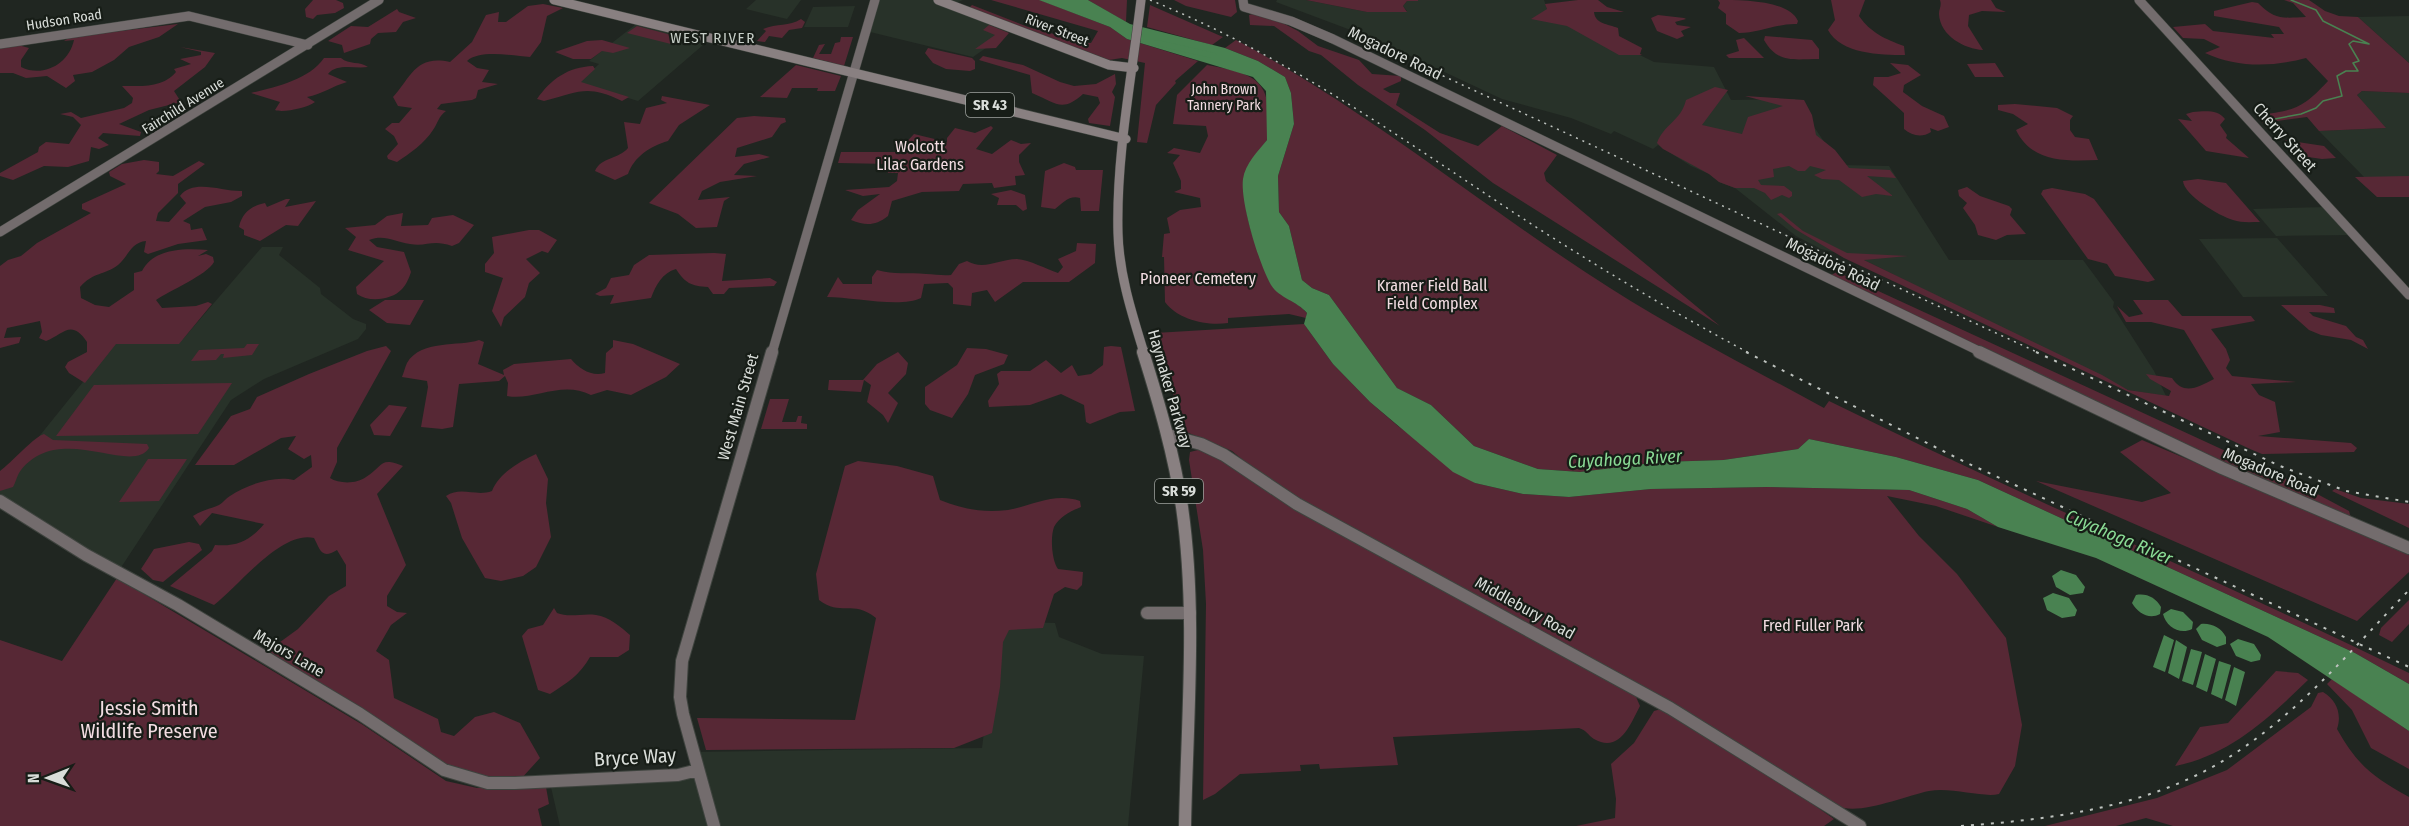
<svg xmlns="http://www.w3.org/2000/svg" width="2409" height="826" font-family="'Fira Sans Condensed',sans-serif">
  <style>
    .built { fill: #283229 }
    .green { fill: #572835 }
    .water { fill: #498251 }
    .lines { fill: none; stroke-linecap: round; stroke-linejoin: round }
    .stream { stroke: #498251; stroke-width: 1.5 }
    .river { fill: #498251; fill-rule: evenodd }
    .secondary-far1-casing { stroke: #3e433e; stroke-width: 10 }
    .secondary-casing { stroke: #3e433e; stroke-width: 14 }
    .primary-far1-casing { stroke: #3e433e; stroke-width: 10 }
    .primary-casing { stroke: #3e433e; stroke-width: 14 }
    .secondary-far1 { stroke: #736c6d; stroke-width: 9 }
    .secondary { stroke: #736c6d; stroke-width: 12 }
    .primary-far1 { stroke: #898081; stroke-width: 9 }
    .primary { stroke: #898081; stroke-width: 12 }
    .rail-far1 { stroke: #bec3bf; stroke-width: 1.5; stroke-dasharray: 2 5; stroke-linecap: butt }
    .rail { stroke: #bec3bf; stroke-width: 2; stroke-dasharray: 3 7; stroke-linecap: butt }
    .labels { text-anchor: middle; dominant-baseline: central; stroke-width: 4.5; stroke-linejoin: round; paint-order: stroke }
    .far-street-label { font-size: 14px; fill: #d9ddd9; stroke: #171d17 }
    .far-park-label { font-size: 14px; fill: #f3dde2; stroke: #171d17 }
    .far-neighbourhood-label { font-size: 15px; letter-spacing: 1.5px; fill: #c6cec7; stroke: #171d17 }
    .shield { fill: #171d17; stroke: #9fa39f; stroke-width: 1.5 }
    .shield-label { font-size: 15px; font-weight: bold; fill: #d9ddd9 }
    .street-label { font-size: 16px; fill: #d9ddd9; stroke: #171d17 }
    .park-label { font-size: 16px; fill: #f3dde2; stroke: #171d17 }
    .water-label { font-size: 18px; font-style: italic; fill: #8adb95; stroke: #171d17 }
    .near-park-label { font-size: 20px; fill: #f3dde2; stroke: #171d17 }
    .near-street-label { font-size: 20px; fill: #d9ddd9; stroke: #171d17 }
  </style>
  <rect width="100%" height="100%" fill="#202621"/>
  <path class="built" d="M756 0H801L787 19 746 9Z
    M875 0H963L956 3 1016 27 973 57 866 31Z
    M1277 0H1306L1367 12 1407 11 1403 6 1407 1 1418 0H1544L1547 9 1654 62 1714 67 1731 100 1795 99 1840 165 1889 166 1949 260H2083L2114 302 2113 307 2154 371 2166 396 2128 390 1862 259 1821 249 1796 236 1735 188 1719 182 1709 174 1691 166 1658 145 1653 149 1614 131 1611 134 1571 118 1502 99 1372 38 1276 2Z
    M855 6 848 27H804L813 7Z
    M2409 16V63L2358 17Z
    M640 21 710 39 638 101 579 83 599 64 589 61Z
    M2362 91 2409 93V197L2364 177 2319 131 2385 128 2357 95Z
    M2327 207 2351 235 2276 236 2253 209Z
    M2277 238 2328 296 2243 297 2199 239Z
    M262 247H283L279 255 320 288 321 294 353 319 366 324V329L358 339 264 379 231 400 120 569 0 498V485L116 341 183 339Z
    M998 621 1055 623 1059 637 1102 654 1144 656 1128 826H714L692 752 982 748Z
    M695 773 710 826H560L550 783Z"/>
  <path class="green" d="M313 0H336L343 3 344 8 335 13 317 15 313 19 306 17 305 9Z
    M991 0H1040L1110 27 1127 39 1198 61 1175 81 1176 83 1156 105 1147 143 1137 142 1145 63 1122 58 1109 60 969 8 972 5 1028 27 1087 43H1091L1098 31Z
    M1088 0H1127L1126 22Z
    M1174 0H1235L1237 12 1231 17 1186 6Z
    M1306 0H1418V1H1407L1403 6 1407 12H1367Z
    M1578 0H1598L1607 7 1624 12H1594C1595 24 1608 24 1618 28L1619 36 1642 48 1640 54 1642 55H1619L1567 26 1531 19 1547 9 1545 4Z
    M1718 0C1742 0 1789 0 1798 21L1797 24C1778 23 1759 33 1739 33L1726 24V14L1718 8 1720 3Z
    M1831 0H1865L1859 16C1871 33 1885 39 1904 46L1905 55C1880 55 1841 54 1828 30L1835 20Z
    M1940 0H1991L1996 8 2006 12 1982 11 1969 15 1968 26 1983 50C1965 49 1940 36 1939 14 1939 8 1942 6 1940 0Z
    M2284 0H2309L2325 11 2339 16 2358 17 2409 63V93L2362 91 2357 95 2386 128 2319 131 2307 117 2263 123 2257 117 2259 115C2295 110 2302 109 2328 81L2306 58C2273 67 2237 68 2205 53L2220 47 2204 39 2183 38 2173 27 2205 24 2213 31 2274 38 2271 34H2284L2279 27 2214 16V11L2252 2 2258 3C2275 20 2282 18 2306 17L2293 3Z
    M543 4 563 8 547 16 541 42 530 57C513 56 480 49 467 61L477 68 489 70 482 82 498 84 478 90 476 98 472 100 441 104 437 109 446 111C438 117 438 123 433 130 425 143 409 154 397 162L388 159 387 156 398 144 394 136 385 129 392 123H399L412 108 398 106 393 97C410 79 415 54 450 62L472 42 486 15 499 12 498 22H506L528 6Z
    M1150 5 1223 37 1212 45 1147 27Z
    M397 9 399 12 416 18 403 22 396 32 378 33 371 39 370 44 344 53 342 45 328 41 351 26 368 27Z
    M1255 13 1275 19 1298 31 1318 46 1359 60 1372 74 1401 76V81L1383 89 1390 93H1400L1396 105 1440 133 1478 146 1502 126 1557 155 1544 173 1546 181 1720 326 1493 183 1425 130 1358 85 1321 55 1309 51 1274 26 1250 25 1249 15Z
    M1658 15 1684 18 1686 19 1675 22 1677 25 1691 27 1681 31 1684 36 1677 39 1657 31 1651 18Z
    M801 19 805 22 802 28 789 30 782 38 769 36 765 42 757 41 766 31 763 29C777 23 789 27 801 19Z
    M178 24 159 37 129 47 114 60 92 72 73 75 75 81 66 88 47 76 26 78 13 73H0V47L18 45 29 48 21 60V67C43 78 69 64 74 40L64 41 70 37Z
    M989 25 1009 33 996 48 975 49 995 35 983 30Z
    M637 26 683 38 675 45 627 33Z
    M1765 36 1812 40 1819 49V59C1794 59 1778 64 1764 40Z
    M841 37H853L844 66 813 58 819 45 825 44 819 54H831L835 43 840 42Z
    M1744 38 1764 58H1729L1726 55 1739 51 1736 40Z
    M602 40 630 48 613 53 602 51 591 59H573L555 52 587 41Z
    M1236 40C1368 110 1484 208 1610 288 1679 332 1753 369 1824 408L1829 401C2021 495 2217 580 2409 673V684L2355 653 1978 480 1896 457 1809 439 1798 449 1723 460 1660 462 1580 472 1538 469 1474 446 1431 405 1397 388 1329 295 1312 288 1302 280 1289 226 1279 212 1278 176 1294 124 1291 93 1285 77 1258 61 1225 48Z
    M180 47 215 53 205 67 174 91 181 102 149 110 119 124 141 132 140 136 103 133 98 138 109 145 99 149 91 147 89 161 68 167 44 166 13 180 0 176V173L38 152 39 147 46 142 69 144 81 125 73 117 60 114 71 112 81 118 124 108 132 103 133 98 122 86C141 86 163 88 176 72L174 69 191 64 180 59 201 55V52Z
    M928 48 972 58 975 61V69L970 71 946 69 933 63 925 53Z
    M983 56 1023 65 1060 82 1074 86 1096 84 1115 74 1116 84 1112 92 1115 97 1110 126 1089 123 1088 119 1100 103 1098 97 1083 94C1062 113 1056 103 1032 93L1030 75 979 60Z
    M324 58H341C349 65 360 61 368 67 354 69 337 63 328 74L347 82C333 86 322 94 307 97L315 102C307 108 283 113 275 110L280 102 251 93C275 87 309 80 324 58Z
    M1890 63 1908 65 1921 75 1904 85 1903 92 1922 106 1944 116 1949 127 1938 131 1930 128 1931 132C1922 138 1912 136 1904 129V113L1873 85 1874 77H1888L1901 73Z
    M1995 63 2004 77H1975L1967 64Z
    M796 65 841 76 835 91H817L818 88H792L787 98 760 97Z
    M1207 65C1261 74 1273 83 1267 140 1235 181 1243 213 1261 258 1265 267 1267 281 1274 288 1284 298 1297 302 1307 313L1306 318 1289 314 1228 318V323C1207 326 1178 320 1165 302L1164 257H1162L1164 234 1170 233 1167 218 1180 210 1201 207 1200 198 1174 192 1181 189V181L1173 163 1180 155 1167 153 1174 148 1200 153 1208 136 1206 126 1173 124 1177 95Z
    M593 66 595 69 581 82 629 97 622 101C586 84 580 92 544 101L537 99C551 79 568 67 593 66Z
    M1715 87 1728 90 1702 125 1742 134 1748 117 1783 106 1745 96 1804 100 1812 115 1816 135 1835 150 1849 168 1890 170 1896 178 1867 176 1893 196 1876 194 1862 197 1839 180 1822 179 1814 175 1826 170 1810 166 1805 171H1798L1789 166 1773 169 1774 177 1758 180 1761 185 1784 186 1792 192V196L1789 198 1782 195 1771 200 1765 193 1754 188H1735L1719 182 1709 174 1663 149 1657 143C1664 124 1681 121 1686 100Z
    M662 96 710 105 679 125 668 141C650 146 634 157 628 174L615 180 595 171C601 157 619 159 628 148L624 122 640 124 646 108 667 103 661 100Z
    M2015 104 2057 108 2073 116 2070 120V130L2075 137 2089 139 2098 160C2066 161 2032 163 2016 130L2028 124 2013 114 1998 110V105Z
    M2193 112C2204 111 2218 109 2225 119L2220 125 2227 135 2226 138 2249 158 2206 151 2178 119 2192 121 2186 114Z
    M754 116 785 118 786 122 781 124 772 137 737 148 735 157 759 154 770 157 744 164 734 175 757 176 720 182 702 191 698 200 730 197 724 201 717 227 696 228 678 214 649 203 737 118Z
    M991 126 993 128 976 149 992 154 1011 140 1021 144 1031 143 1019 155V162L1025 175 1015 176 1016 185 994 188 992 183 963 184 959 191 922 192 892 201 888 216C875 226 866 226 851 220L858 210 880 194 863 196 845 190 889 187 897 181 898 173H888L890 164 838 163 841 152H897L914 134 947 142V138L955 128 975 133Z
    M2285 140 2324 146 2336 158 2322 159 2294 155Z
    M144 160 159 162V171L156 174 173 176 199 161 205 164 178 184V193L158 213 156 221 169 222 186 203 180 196C193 178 224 192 242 191V196L231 202 205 207 183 221 190 224 191 230 202 228 207 240 178 244 148 254 144 252 146 241C131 242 128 257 118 265 105 275 93 272 80 287L81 298 95 305 109 307 134 290V273L142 271C154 248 185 248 208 250L198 256 206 254 213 257 214 262C207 275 169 291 156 300L162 308 196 306 208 302 212 304 179 344H116L85 383 69 373 65 367 68 362 87 352V342C71 318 63 335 46 341L39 338 42 332 40 321 7 328 4 338 21 337 19 343 0 348V266L8 260 21 256 37 243 91 213 82 209V204L126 184 110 176 109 172 122 164Z
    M1064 163 1075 167 1076 170H1103L1099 211H1081L1080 198C1069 195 1063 203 1055 209L1041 207 1045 171Z
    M2409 176V197H2377L2355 177Z
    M2198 179 2226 183 2260 222C2251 222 2241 223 2233 220 2219 216 2184 195 2183 181Z
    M1967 187 1980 196 2009 206 2012 209 2010 215 2026 234 2007 235 1996 240 1978 235 1975 225 1963 208 1967 203 1959 196 1958 190Z
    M2052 188 2085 194 2094 199 2155 280 2148 282 2115 276 2107 264 2088 259 2041 194 2043 190Z
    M1011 190 1025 195 1027 209 1023 211 1016 205H997L999 198 991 194Z
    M286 199H290L285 207 316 201 298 226 286 225 260 241 244 235V230L239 227C242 213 251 206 265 203L267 207Z
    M403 213 401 226 428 225 432 218 453 215 474 225 459 243 452 246C432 239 427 247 410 244 394 242 385 234 369 240L377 247 404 252 411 272C409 278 406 285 402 289 392 300 369 303 357 294L356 287 384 261 348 250 356 237 345 228 375 225 387 216Z
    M1781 213 1803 231 1847 253 1908 256 1864 260 2102 375 2128 390 2169 396 2171 391 2150 379 2146 374 2172 378C2184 396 2198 387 2214 379L2184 330 2151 322H2126L2117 306 2129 317 2143 314 2133 300H2168L2182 316H2251L2255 321 2211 329 2226 349 2230 360 2226 368 2232 376 2296 382 2251 384 2259 395 2275 402 2280 432 2258 436 2351 443 2357 448 2354 452 2262 454 2250 449 1844 258 1795 229 1777 214Z
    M529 230H539L557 240 548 253 542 251 526 259 540 273 529 283 525 297 504 317 501 327 492 311 503 278 485 272V264L494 253 492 237Z
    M1077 243 1096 244 1095 263 1069 282H1023L995 302 987 290 972 293 971 306 953 304V288L948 283 924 284 921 298C901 308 852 297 827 297L838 277 843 284H872V277L877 270C894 275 909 272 926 274 935 274 942 276 951 275L959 264 967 261C984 271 999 259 1017 259 1030 260 1046 269 1058 273L1063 267 1058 259 1076 251Z
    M714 253 726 254 722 281 770 278 777 282 774 286 729 288 724 294H713L708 287C691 286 685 283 676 269 662 273 656 285 651 298L610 304 614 295 600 296 595 294 606 288 611 278 629 275 634 265 649 255Z
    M1837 272 2306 488 2349 511 2351 518 2186 447 1831 275Z
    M385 300H424L410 325 387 323 369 310Z
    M2281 305H2320L2334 308 2335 313 2309 312 2313 316 2346 326 2356 337 2363 340 2368 349 2351 340 2321 335 2309 330Z
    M1304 324 1333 364 1370 402 1398 426 1475 483 1523 494 1569 497 1651 489 1769 487 1909 490 1967 509 1998 527 1936 506 1887 496 1919 536 1957 574 2006 638 2022 725 2015 766 1999 794C1983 798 1952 787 1929 791 1904 796 1859 816 1837 806 1668 697 1491 603 1313 508L1267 480 1232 451 1184 431 1155 333Z
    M479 340 484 342 478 364 504 375 503 370 514 364 571 359C579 369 592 377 605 373L606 353 613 347V340L633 344 680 364 666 377 631 395 607 390 591 395C562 380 533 401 507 396L508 383 505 376 499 381 459 384 453 427 442 429 421 427 428 387 427 381 402 377C404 372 405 367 407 363 421 339 459 347 479 340Z
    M247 344H259L252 355 223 358 224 354H221L216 360 191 361 199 350 244 348Z
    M386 346 391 351 337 448V462L330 478C339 484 357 484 366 477 383 466 380 456 403 466L377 494 406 565 387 596V606L397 612 407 613 391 625 376 651 389 660 394 698 438 719 441 732 454 736 475 717 494 712 520 723 540 758 520 780 490 778 447 766 265 653 298 629 329 596 346 586V565L337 550C321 560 320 549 314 538 281 530 238 587 214 605L170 586 212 551 215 545C236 547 250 541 264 524L212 513 200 526 193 516C202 510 210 509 219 505 223 503 226 498 230 496 246 485 274 475 294 480L312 467 311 455 304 459 288 449 296 436 281 438 234 465H195L231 416 250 409 257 397 309 374 367 351Z
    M1111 346 1121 347 1135 411 1120 412 1090 424 1086 422 1084 405 1061 394 1030 405 989 407 988 401 999 384 997 374 1001 371H1030L1046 360 1061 373 1072 365 1078 376 1091 374 1103 365 1104 347Z
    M967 348 986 349 1008 355 1004 364 975 375 968 394 952 418 930 410 925 404V387L957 365Z
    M898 352 908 363 906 374 888 393 898 403 888 423 883 415 867 402 871 385 864 380 861 392 828 390 829 380H863L877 364Z
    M232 383 198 434 56 436 94 385Z
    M770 399H789L782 422H796L798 416H802L801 423 807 424V429H761Z
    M389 405 407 407 390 436 374 435 370 425Z
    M44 434 53 440 147 444 149 448C131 476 60 421 21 470 17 475 16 482 13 487L0 491V471C11 463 35 436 44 434Z
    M2142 440 2409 553V572L2357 621 2036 481 2142 502 2171 493 2120 452Z
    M1202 449 1633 690 1640 706C1631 723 1620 754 1594 739 1588 735 1586 730 1579 728L1393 737 1398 765 1320 769 1319 764 1300 765 1301 771 1240 774 1215 794 1203 800 1206 604 1203 550 1189 460 1190 452Z
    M536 454 548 479 546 503 551 537 536 567 523 576 501 581 485 578 462 538 451 503 446 496C461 486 476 497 492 491 499 473 519 462 536 454Z
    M148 459H187L159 501 119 502Z
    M858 461 897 466 933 476 940 500C963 509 982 513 1008 510 1032 506 1054 492 1080 501L1081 507C1071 511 1059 517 1054 527 1050 538 1052 561 1058 569L1083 572 1082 585 1077 590 1065 587 1054 594 1043 628 1009 630 1003 642 1000 687 992 733 954 748 706 750 697 718 855 720 876 618C852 599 842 617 819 600L816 574 845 466Z
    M2335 489 2361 498 2409 504V528L2332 491Z
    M189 542 199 544 202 550 163 582 153 580 141 569 154 549Z
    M117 578 363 725 446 781 477 788 546 787 549 804 538 809 542 826H0V640L62 661Z
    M2409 600V624L2392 642 2379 635 2381 628Z
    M554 608 557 613C569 618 583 613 596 615 609 617 621 627 630 635L629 650 618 657H590C580 675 567 683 550 694L538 690 522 636 528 629 543 625Z
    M2276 671 2298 673 2308 680C2269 718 2230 755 2175 766L2200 727 2228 723Z
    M2332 679 2409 731V769L2371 748 2352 710 2327 684Z
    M2323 692C2337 700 2342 715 2337 729 2358 766 2373 777 2409 797V826H2173L2146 818 2116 826H2045L2157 798 2227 770 2311 707 2318 693Z
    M1661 709 1693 730 1705 733 1725 750 1794 791 1834 819 1824 826H1576L1615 818 1616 799 1611 764 1634 743 1654 711Z"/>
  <path class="water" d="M1039 0H1088L1130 24 1225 48 1258 61 1285 77 1291 93 1294 124 1278 176 1279 212 1289 226 1302 280 1312 288 1329 295 1397 388 1431 405 1474 446 1538 469 1580 472 1660 462 1723 460 1798 449 1809 439 1896 457 1978 480 2355 653 2409 684V731L2268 637 2096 558 1998 527 1967 509 1909 490 1768 487 1651 489 1569 497 1523 494 1475 483 1453 472 1370 402 1333 364 1304 324 1307 313C1297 301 1279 298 1271 285 1259 264 1240 202 1243 179 1245 164 1258 151 1267 140L1266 91 1253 77 1127 39 1110 27Z
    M2061 570 2076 575 2085 587 2083 593 2070 595 2056 587 2052 576Z
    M2053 593 2069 598 2077 610 2075 616 2062 618 2047 610 2043 598Z
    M2136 595C2147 593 2156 598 2161 607L2160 614C2149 620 2138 613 2132 603Z
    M2171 609 2183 612 2193 622 2192 629C2180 635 2166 627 2163 614Z
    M2201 624C2212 623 2221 628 2226 637V644L2217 647 2202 640 2196 629Z
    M2164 635 2174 640 2165 672 2153 667Z
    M2238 639 2254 644 2261 655 2260 660 2251 662 2236 656 2230 644Z
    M2176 640 2187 647 2179 679 2168 673Z
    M2191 649 2202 652 2193 685 2182 681Z
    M2205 654 2216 659 2207 692 2196 687Z
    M2219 661 2231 665 2222 699 2211 694Z
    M2234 667 2245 672 2236 706 2225 700Z"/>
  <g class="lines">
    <path class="stream" d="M2264 121 2301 114 2316 108 2323 101 2342 96 2337 76 2346 71H2358L2353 63 2359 61 2349 44 2353 41 2369 44 2323 21 2316 10 2291 0"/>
    <path class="river" d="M1158 40 1215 53 1217 55 1211 58 1154 45V41Z"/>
    <g class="secondary-far1-casing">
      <path id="secondary-far1" d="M1243 0 1244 7 1291 21 1333 39 1983 353
        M2139 0 2409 295
        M0 44 189 16 308 45
        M0 232 379 0
        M772 353 875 0"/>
    </g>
    <g class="secondary-casing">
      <path id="secondary" d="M1979 352 2222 468 2409 548
        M1168 435 1201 444 1224 455 1297 504 1670 708 1860 826
        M0 501 86 555 178 605 360 714 444 770 488 783H515L678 775 698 770
        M1147 613H1190
        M714 826 683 714 680 697 682 661 772 352"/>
    </g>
    <g class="primary-far1-casing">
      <path id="primary-far1" d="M554 0 1126 139
        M938 0 1109 65 1134 68
        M1141 0C1132 75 1116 157 1118 233 1119 274 1132 314 1144 353"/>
    </g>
    <g class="primary-casing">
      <path id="primary" d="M1143 352C1159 403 1174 454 1182 507 1197 612 1187 720 1185 826"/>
    </g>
    <use href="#secondary-far1" class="secondary-far1"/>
    <use href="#secondary" class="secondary"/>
    <use href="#primary-far1" class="primary-far1"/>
    <use href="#primary" class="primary"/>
    <path class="rail-far1" d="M1150 0C1285 55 1401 138 1522 218 1596 266 1671 311 1749 353
      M1411 61 2039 353"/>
    <path class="rail" d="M1746 352 1965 462 2409 667
      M2036 352 2280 466 2346 491 2409 502
      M1961 826C2057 819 2159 806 2240 750 2305 706 2355 646 2409 590"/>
  </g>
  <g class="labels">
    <g class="far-street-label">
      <text transform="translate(64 20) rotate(-9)">Hudson Road</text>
      <text transform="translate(1057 30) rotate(21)">River Street</text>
      <text transform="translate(183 106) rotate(-32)">Fairchild Avenue</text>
    </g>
    <g class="far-park-label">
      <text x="1224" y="89">John Brown<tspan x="1224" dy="16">Tannery Park</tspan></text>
    </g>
    <g class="far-neighbourhood-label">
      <text x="713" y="38">WEST RIVER</text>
    </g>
    <g class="shield">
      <rect x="966" y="93" width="48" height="24" rx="4.5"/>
      <rect x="1155" y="479" width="48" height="24" rx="4.5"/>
    </g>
    <g class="shield-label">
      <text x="990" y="105">SR 43</text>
      <text x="1179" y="491">SR 59</text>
    </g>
    <g class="street-label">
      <text transform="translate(1395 53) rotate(26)">Mogadore Road</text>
      <text transform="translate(2285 137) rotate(48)">Cherry Street</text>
      <text transform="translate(1833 264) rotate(26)">Mogadore Road</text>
      <text transform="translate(1170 389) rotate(74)">Haymaker Parkway</text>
      <text transform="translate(738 407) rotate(-74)">West Main Street</text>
      <text transform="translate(2271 472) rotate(23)">Mogadore Road</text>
      <text transform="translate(1525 608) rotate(29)">Middlebury Road</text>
      <text transform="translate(289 653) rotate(30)">Majors Lane</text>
    </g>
    <g class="park-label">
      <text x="920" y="146">Wolcott<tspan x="920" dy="18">Lilac Gardens</tspan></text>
      <text x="1198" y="278">Pioneer Cemetery</text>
      <text x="1432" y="285">Kramer Field Ball<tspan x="1432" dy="18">Field Complex</tspan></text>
      <text x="1813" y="625">Fred Fuller Park</text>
    </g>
    <g class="water-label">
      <text transform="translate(1625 459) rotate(-3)">Cuyahoga River</text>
      <text transform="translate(2119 537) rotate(23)">Cuyahoga River</text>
    </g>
    <g class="near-park-label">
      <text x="149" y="708">Jessie Smith<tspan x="149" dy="23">Wildlife Preserve</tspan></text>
    </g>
    <g class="near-street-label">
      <text transform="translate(635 757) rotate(-3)">Bryce Way</text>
    </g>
  </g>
  <g transform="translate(48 778) rotate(269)" stroke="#171d17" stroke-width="4.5" paint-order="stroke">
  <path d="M0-4.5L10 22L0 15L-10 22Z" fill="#d9ddd9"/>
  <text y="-9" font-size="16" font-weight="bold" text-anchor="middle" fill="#d9ddd9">N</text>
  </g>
</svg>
